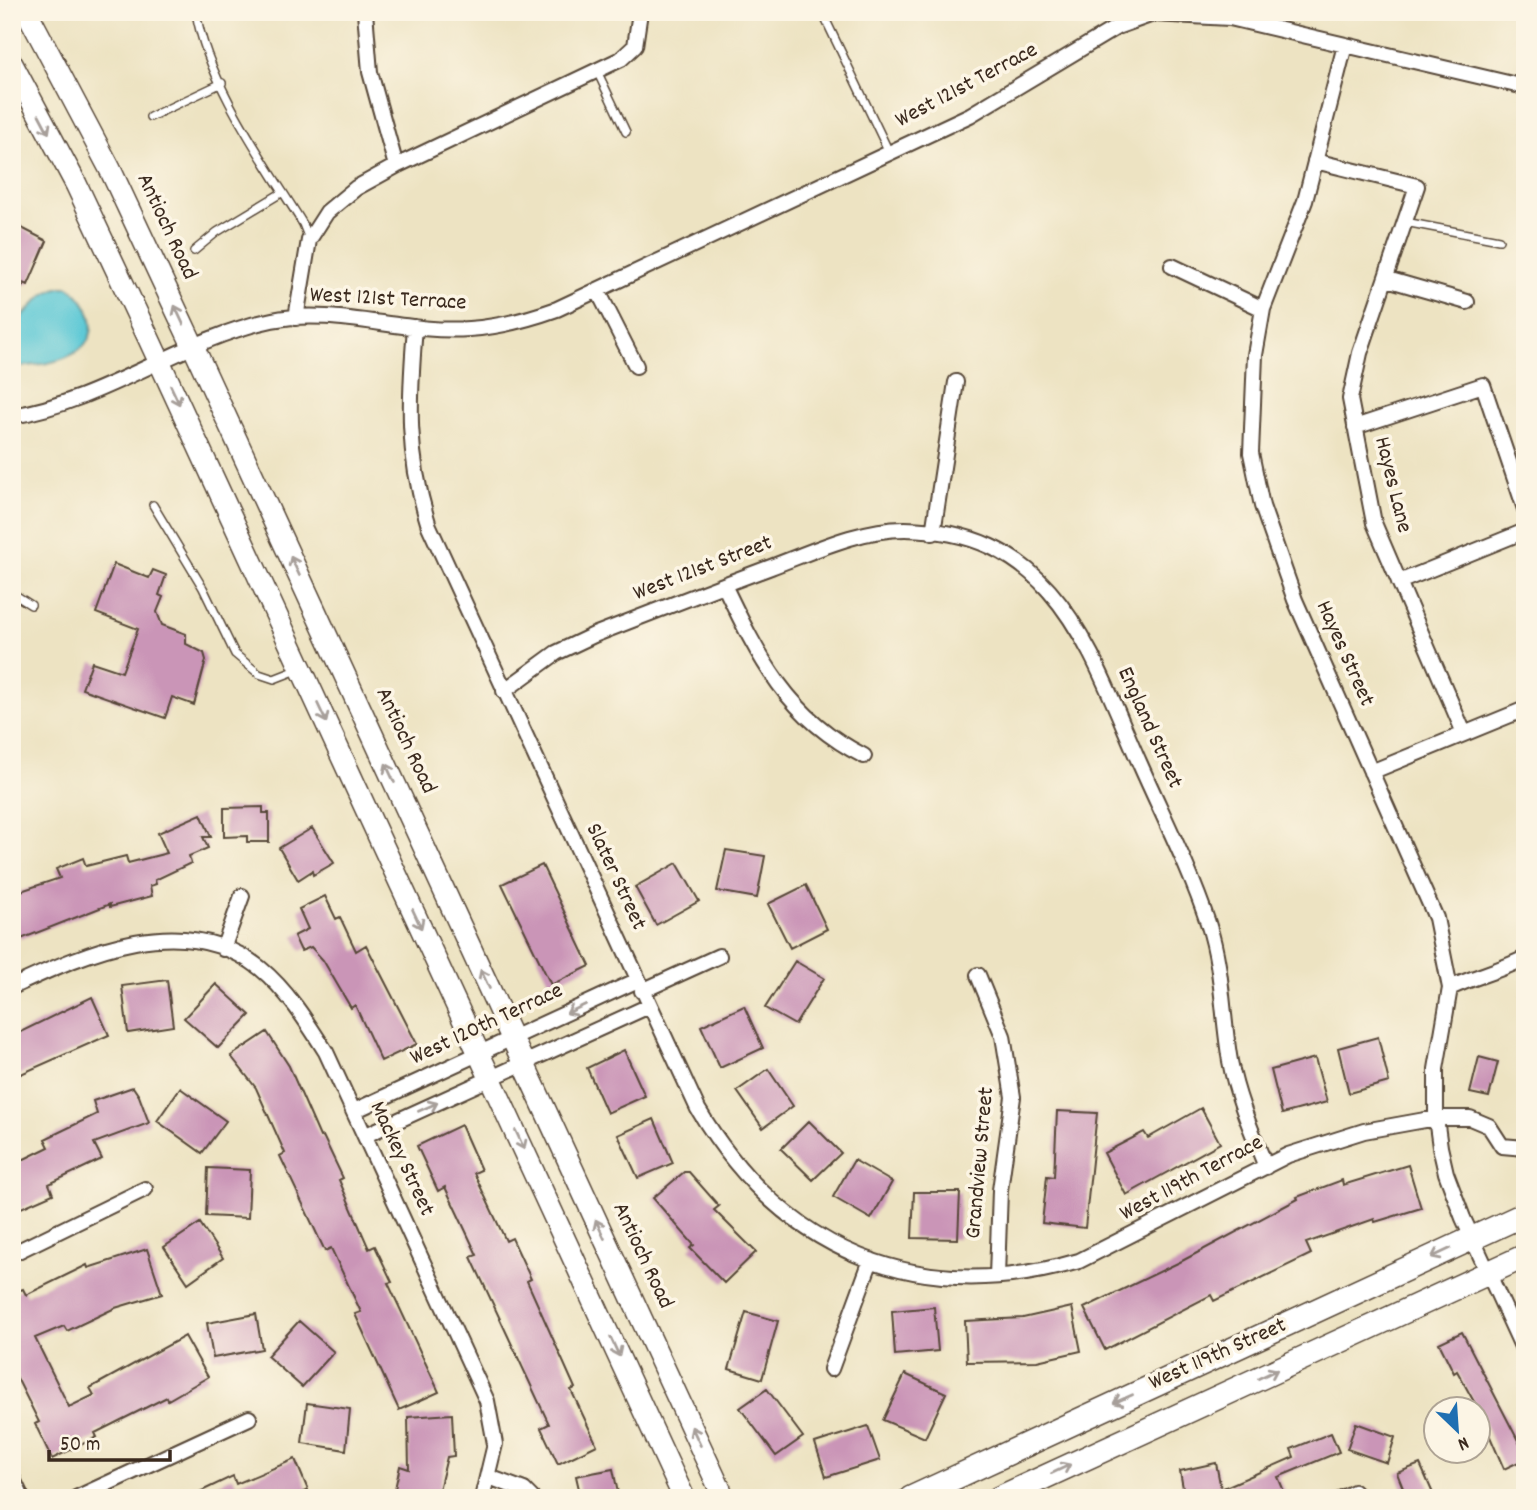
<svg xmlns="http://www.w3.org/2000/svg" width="1537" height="1510" font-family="Dekko,sans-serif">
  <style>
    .water { fill: #5ec9d6; stroke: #4c7a7a; stroke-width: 2 }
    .building { fill: #ca95b7 }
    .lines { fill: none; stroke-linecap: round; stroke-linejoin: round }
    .lane-casing { stroke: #564637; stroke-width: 10 }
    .street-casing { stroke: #564637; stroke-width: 18 }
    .secondary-casing { stroke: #564637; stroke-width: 24 }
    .primary-casing { stroke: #564637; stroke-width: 26 }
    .lane { stroke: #fff; stroke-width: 7 }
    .street { stroke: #fff; stroke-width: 14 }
    .secondary { stroke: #fff; stroke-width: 21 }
    .primary { stroke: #fff; stroke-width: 23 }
    .oneway { stroke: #a79f9a }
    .labels { text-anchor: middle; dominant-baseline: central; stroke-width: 7; stroke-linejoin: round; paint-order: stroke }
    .street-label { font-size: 23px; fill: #3b2a1e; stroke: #fcf5e5 }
  </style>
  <rect width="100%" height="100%" fill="#fcf5e5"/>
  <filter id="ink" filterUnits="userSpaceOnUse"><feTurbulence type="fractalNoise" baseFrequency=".0143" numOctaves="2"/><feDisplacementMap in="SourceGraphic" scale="14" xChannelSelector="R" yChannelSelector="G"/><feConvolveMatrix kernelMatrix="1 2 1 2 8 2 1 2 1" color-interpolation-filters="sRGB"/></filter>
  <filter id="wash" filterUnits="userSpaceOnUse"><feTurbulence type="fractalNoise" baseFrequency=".00686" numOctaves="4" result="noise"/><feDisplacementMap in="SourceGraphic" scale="28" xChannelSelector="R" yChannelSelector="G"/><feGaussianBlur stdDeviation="1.57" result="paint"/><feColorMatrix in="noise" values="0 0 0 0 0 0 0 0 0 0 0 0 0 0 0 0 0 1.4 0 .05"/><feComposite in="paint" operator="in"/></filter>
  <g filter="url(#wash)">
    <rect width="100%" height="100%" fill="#ede3c2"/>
    <path class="water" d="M61 287H69C80 295 88 306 91 319 99 359 41 366 12 367V324C32 313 36 293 61 287Z"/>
    <g id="blocks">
      <path class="building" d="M12 223 47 241 28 285 24 283 12 308Z
        M114 564 149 578 153 570 166 575 159 595 163 597 157 612 162 625 186 634V644L204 653 206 660 194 705 172 697 165 718 82 689 92 662 122 672 138 629 96 613Z
        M263 807V813H269V842H247V836L224 837V808Z
        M201 814 211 837H203L208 848 189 856 191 863 155 880 156 884 150 886 152 896 110 907V904L21 939 19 934 12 937V894L60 878 56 869 83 858 86 866 126 856 128 863 167 853 158 833Z
        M312 828 334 863 313 875 312 871 298 880 279 848Z
        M726 850 765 856 757 898 717 891Z
        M677 863 699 901 656 925 635 887Z
        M542 865 590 966 551 985 502 884Z
        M806 885 827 929 790 948 768 904Z
        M325 896 336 919 340 917 356 951 366 945 417 1044 381 1061 355 1005 351 1008 323 960 311 947 301 951 294 936 308 929 299 909Z
        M795 961 824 978 795 1025 765 1008Z
        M167 980 173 1026 128 1033 122 986Z
        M216 984 250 1015 218 1048 184 1018Z
        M92 997 109 1035 12 1078V1036Z
        M744 1006 763 1048 720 1068 701 1026Z
        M267 1032 289 1066 320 1137 323 1136 343 1178 339 1180 369 1249 375 1246 392 1282 388 1283 439 1392 399 1410 355 1314 361 1312 331 1248 325 1251 280 1156 285 1153 256 1088 231 1056Z
        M1378 1037 1389 1082 1349 1093 1338 1048Z
        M624 1050 645 1096 607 1113 587 1068Z
        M1479 1057 1498 1062 1489 1097 1470 1093Z
        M1315 1058 1327 1102 1282 1114 1271 1070Z
        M768 1069 793 1106 763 1128 737 1091Z
        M133 1087 139 1096 149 1123 94 1143 102 1159 49 1184 53 1194 12 1212V1165L49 1147 45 1139 97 1114 93 1101Z
        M180 1088 226 1121 202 1153 157 1121Z
        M1201 1108 1220 1143 1126 1195 1104 1153 1144 1132 1148 1138Z
        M1057 1111 1097 1113 1085 1228 1042 1223 1047 1176 1054 1177Z
        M654 1119 673 1163 638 1178 618 1135Z
        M809 1121 841 1153 813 1180 781 1149Z
        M461 1125 481 1170 474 1173 506 1241 512 1238 531 1279 527 1281 575 1388 571 1390 597 1445 558 1464 541 1428 549 1424 471 1257 477 1255 445 1187 438 1191 417 1146Z
        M854 1160 892 1182 871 1219 833 1197Z
        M1408 1165 1421 1208 1375 1222 1374 1219 1306 1243 1311 1254 1214 1301 1211 1295 1105 1350 1084 1308 1182 1261 1298 1199 1297 1197 1342 1180 1343 1185Z
        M208 1168 250 1170 248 1218 206 1216Z
        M684 1172H689L719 1206 714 1210 756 1252 724 1283 690 1248 694 1245 653 1198Z
        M914 1192H960L958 1239 912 1238Z
        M200 1223 223 1258 188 1283 164 1247Z
        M147 1249 162 1294 115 1308 67 1331 64 1326 35 1338 69 1407 94 1395 90 1388 185 1336 208 1377 168 1400 167 1397 95 1433 97 1437 52 1459 35 1424 39 1422 12 1368V1293L23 1289 26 1295 87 1265 88 1268Z
        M934 1307 938 1351 895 1355 892 1311Z
        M1072 1307 1081 1351 1037 1361 967 1362 965 1321 1023 1318Z
        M746 1312 778 1321 762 1379 729 1369Z
        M256 1314 262 1349 213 1358 207 1323Z
        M299 1321 334 1352 302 1387 267 1356Z
        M1462 1332 1525 1454V1459L1504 1469 1478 1409 1457 1371 1454 1373 1439 1343Z
        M905 1374 946 1393 925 1438 883 1420Z
        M767 1389 803 1437 776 1456 740 1408Z
        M307 1403 350 1409 346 1450 302 1443Z
        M452 1414 454 1456 447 1457 437 1498H393L400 1466 409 1469 408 1417Z
        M1356 1423 1395 1437 1387 1463 1347 1449Z
        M868 1426 880 1460 826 1477 815 1443Z
        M1331 1433 1339 1452 1278 1477 1284 1491 1269 1498H1161L1183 1488 1180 1471 1216 1463 1221 1489 1294 1457 1291 1449Z
        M295 1459 308 1490 291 1498H187L233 1476 236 1484Z
        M1420 1464 1435 1498H1407L1397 1473Z
        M613 1469 619 1498H581L576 1476Z"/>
    </g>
  </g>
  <g filter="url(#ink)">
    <use href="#blocks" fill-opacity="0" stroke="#564637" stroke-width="2"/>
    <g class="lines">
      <g class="lane-casing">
        <path id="lane" d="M196 12C207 82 266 164 303 224L309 239
          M822 12 889 152
          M597 71 626 132
          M150 117 222 83
          M1405 222 1499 240
          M194 251 217 232 283 192
          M153 505 203 588 235 654 259 674 274 679 297 670
          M12 593 31 605"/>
      </g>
      <g class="street-casing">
        <path id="street" d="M365 12 370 72 396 166
          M1345 45 1305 201 1263 309 1255 355 1251 453 1262 506 1295 600 1436 918 1450 988 1436 1069V1118L1440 1147 1446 1173 1463 1218 1525 1353
          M1315 161 1417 186 1360 353 1350 399 1374 523 1464 733
          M1172 266 1263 309
          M1387 279 1467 302
          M598 291 636 366
          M296 318 309 240 327 212 356 188 396 166 621 59 635 46 640 12
          M415 327C409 402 406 453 429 526L698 1109C783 1252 918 1308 1079 1261L1288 1155 1364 1131 1436 1118H1470L1489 1126 1502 1146 1525 1148
          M12 416C105 401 181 339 272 320 336 307 404 334 469 329 499 327 529 319 557 309L970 115 1117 27 1153 14 1230 18 1525 87
          M1355 427 1483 385 1525 509
          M933 533 956 382
          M1399 582 1525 531
          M724 585C759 658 788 718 864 756
          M504 691 556 653 594 635C653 612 712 589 771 567 814 551 859 529 905 529 1056 531 1089 649 1140 764 1163 816 1190 869 1208 923 1223 968 1222 1015 1230 1061 1237 1098 1252 1132 1266 1167
          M1371 772 1525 709
          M223 949 242 896
          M978 975 1003 1036 1013 1097 1000 1190 997 1276
          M12 987C87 952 184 908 260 968 287 990 307 1022 326 1052L487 1401 495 1444 482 1498
          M1450 988C1475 976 1500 971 1525 958
          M642 991 719 956
          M354 1111 638 980
          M366 1135 649 1006
          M12 1254 145 1189
          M831 1369 871 1260
          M12 1477 22 1498
          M489 1477 524 1490 532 1498
          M76 1498 249 1418
          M1342 1498 1354 1492 1359 1498"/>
      </g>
      <g class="secondary-casing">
        <path id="secondary" d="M27 12 110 169 194 348 724 1498
          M12 64 76 184 149 339 684 1498"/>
      </g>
      <g class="primary-casing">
        <path id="primary" d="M911 1498 1525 1214
          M999 1498 1525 1256"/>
      </g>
      <use href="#lane" class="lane"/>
      <use href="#street" class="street"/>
      <use href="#secondary" class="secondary"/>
      <use href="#primary" class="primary"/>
    </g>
    <defs><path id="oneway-shaft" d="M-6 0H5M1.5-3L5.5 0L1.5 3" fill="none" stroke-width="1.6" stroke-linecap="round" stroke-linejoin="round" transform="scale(1.75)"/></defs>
    <g class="oneway">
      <use href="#oneway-shaft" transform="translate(44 124) rotate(62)"/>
      <use href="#oneway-shaft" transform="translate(179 315) rotate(-115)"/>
      <use href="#oneway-shaft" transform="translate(175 395) rotate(65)"/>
      <use href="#oneway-shaft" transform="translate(295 566) rotate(-115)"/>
      <use href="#oneway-shaft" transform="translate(322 713) rotate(65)"/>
      <use href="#oneway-shaft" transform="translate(390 773) rotate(-115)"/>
      <use href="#oneway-shaft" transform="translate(417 919) rotate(65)"/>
      <use href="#oneway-shaft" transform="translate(485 979) rotate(-115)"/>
      <use href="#oneway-shaft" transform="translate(576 1009) rotate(155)"/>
      <use href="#oneway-shaft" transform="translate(428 1107) rotate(-24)"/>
      <use href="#oneway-shaft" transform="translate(520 1140) rotate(65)"/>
      <use href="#oneway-shaft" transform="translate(600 1229) rotate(-115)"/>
      <use href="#oneway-shaft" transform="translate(1441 1253) rotate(155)"/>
      <use href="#oneway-shaft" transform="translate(615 1347) rotate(65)"/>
      <use href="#oneway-shaft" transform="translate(1268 1374) rotate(-25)"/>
      <use href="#oneway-shaft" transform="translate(1123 1399) rotate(156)"/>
      <use href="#oneway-shaft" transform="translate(696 1436) rotate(-115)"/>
      <use href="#oneway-shaft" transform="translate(1061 1469) rotate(-25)"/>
    </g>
  </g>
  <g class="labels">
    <g class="street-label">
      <text transform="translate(967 86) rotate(-28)">West 121st Terrace</text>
      <text transform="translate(166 227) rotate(65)">Antioch Road</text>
      <text transform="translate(388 300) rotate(3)">West 121st Terrace</text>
      <text transform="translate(1392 485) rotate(76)">Hayes Lane</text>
      <text transform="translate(703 569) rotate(-21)">West 121st Street</text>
      <text transform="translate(1344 654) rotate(66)">Hayes Street</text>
      <text transform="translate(1149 728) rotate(66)">England Street</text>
      <text transform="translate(405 741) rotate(65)">Antioch Road</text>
      <text transform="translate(615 877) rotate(65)">Slater Street</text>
      <text transform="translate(487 1025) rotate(-25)">West 120th Terrace</text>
      <text transform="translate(401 1159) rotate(65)">Mackey Street</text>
      <text transform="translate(981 1163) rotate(-85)">Grandview Street</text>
      <text transform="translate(1192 1179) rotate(-28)">West 119th Terrace</text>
      <text transform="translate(642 1256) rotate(65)">Antioch Road</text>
      <text transform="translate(1218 1355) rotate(-24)">West 119th Street</text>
    </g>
  </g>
  <rect width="1537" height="1510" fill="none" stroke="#fcf5e5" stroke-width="42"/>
  <g transform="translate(1457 1430) rotate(155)"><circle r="33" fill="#fcf5e5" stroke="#afa495" stroke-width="2"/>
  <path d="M0-5L12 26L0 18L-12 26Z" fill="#1f6fb2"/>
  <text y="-10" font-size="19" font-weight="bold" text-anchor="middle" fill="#3b2a1e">N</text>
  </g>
  <path d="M49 1450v10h121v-10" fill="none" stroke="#3b2a1e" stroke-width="3.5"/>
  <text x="60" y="1450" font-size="21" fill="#3b2a1e" stroke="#fcf5e5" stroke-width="5" paint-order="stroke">50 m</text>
</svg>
